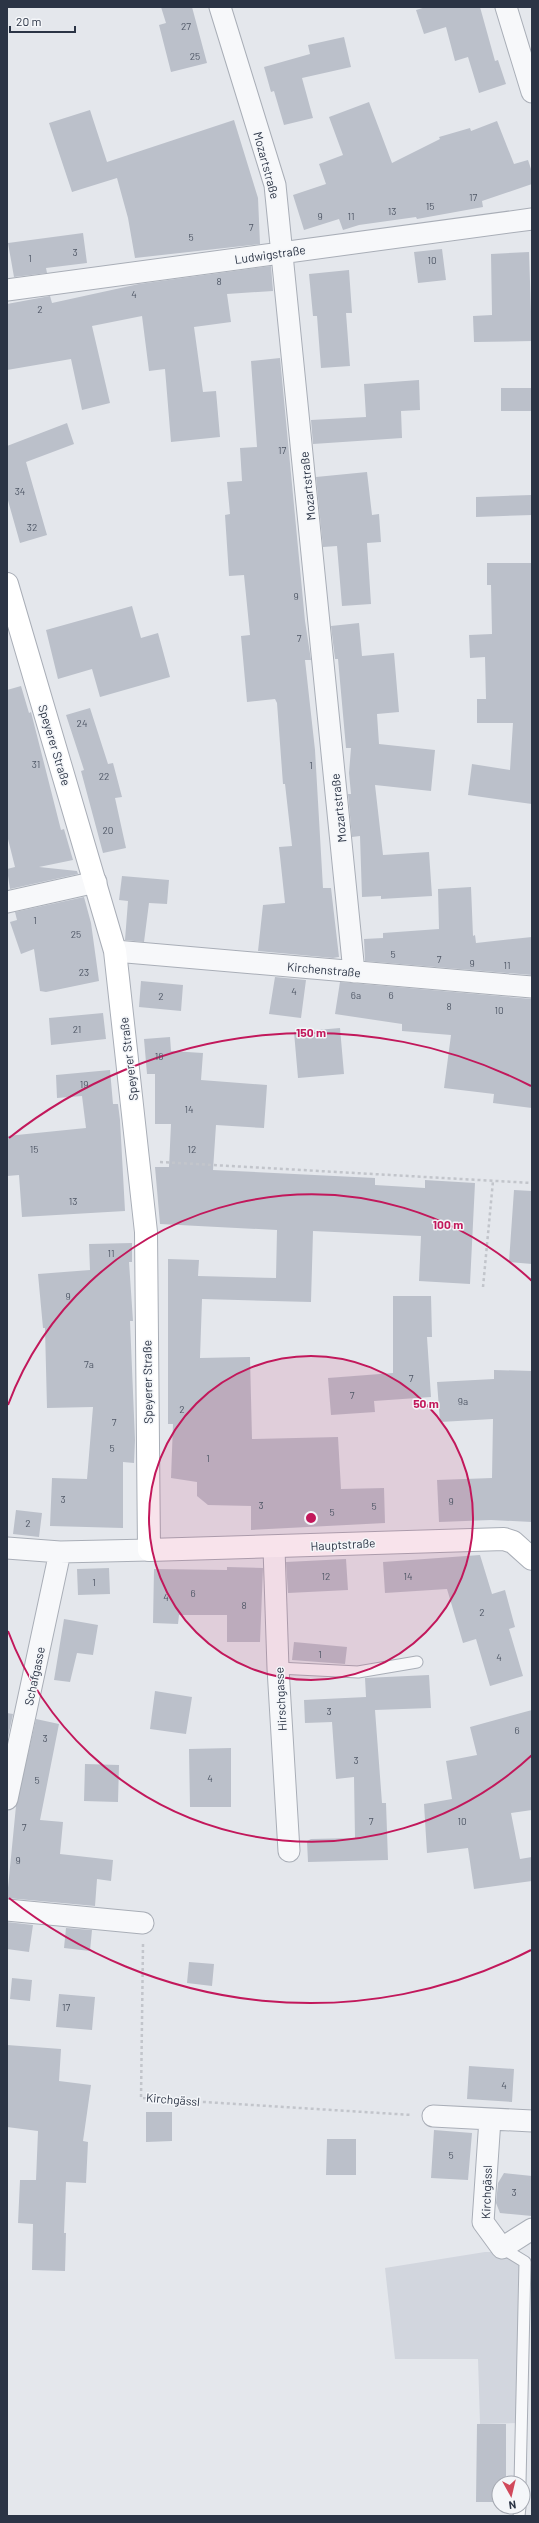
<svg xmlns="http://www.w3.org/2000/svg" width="539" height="2523" font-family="Barlow,sans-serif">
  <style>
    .built { fill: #d2d6de }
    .building { fill: #bbc0ca }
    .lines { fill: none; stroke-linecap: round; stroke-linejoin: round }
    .service-casing { stroke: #a9aeb7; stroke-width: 13 }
    .minor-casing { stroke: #a9aeb7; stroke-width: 23 }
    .secondary-casing { stroke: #a9aeb7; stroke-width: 24 }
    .path { stroke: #c2c5cb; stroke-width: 2.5; stroke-dasharray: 3 3; stroke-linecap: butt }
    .service { stroke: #f7f8fa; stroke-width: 11 }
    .minor { stroke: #f7f8fa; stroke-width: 21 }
    .secondary { stroke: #fff; stroke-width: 22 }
    .ring { fill: none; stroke: #c2185b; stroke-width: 2 }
    .labels { text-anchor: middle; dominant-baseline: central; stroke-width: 3; stroke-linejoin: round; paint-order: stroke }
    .number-label { font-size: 10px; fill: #4f5766 }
    .street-label { font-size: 12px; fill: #2b3445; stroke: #f4f6f9 }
    .centre { fill: #c2185b; stroke: #f4f6f9; stroke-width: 2 }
    .ring-label { font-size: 12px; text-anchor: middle; font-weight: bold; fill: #c2185b; stroke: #f4f6f9; stroke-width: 3; stroke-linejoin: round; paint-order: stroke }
  </style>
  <rect width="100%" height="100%" fill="#e4e7ec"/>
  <path class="built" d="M485 2252H520L517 2423 480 2424 478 2359H395L385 2268Z"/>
  <path class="building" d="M161 7H192L207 63 171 72 159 25 166 23Z
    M426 7H480L495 61 498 60 506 84 479 93 468 57 455 61 446 27 424 34 416 10Z
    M344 37 351 67 302 78 313 118 284 125 274 91 271 92 264 67 310 54 308 45Z
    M369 102 392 163 440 139 439 137 470 128 471 131 497 121 514 164 528 160 532 172V184L482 201 483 207 417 219 416 217 359 225 343 230 339 219 304 230 293 195 326 184 319 164 343 155 329 117Z
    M90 110 107 162 234 120 258 198 260 244 135 258 128 218 117 178 72 192 49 123Z
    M83 233 87 263 46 268 47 273 14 277 8 243Z
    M442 249 446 280 418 283 414 252Z
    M529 252 532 341 474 342 473 316 492 315 491 254Z
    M271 266 273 291 227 294 231 322 194 327 203 392 216 391 220 437 171 442 165 369 149 371 142 316 92 326 110 403 82 410 71 359 7 370V304L50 296 52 303 139 284Z
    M349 270 352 313H346L350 366 321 368 317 316H313L309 274Z
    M280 358 305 621 311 660H305L315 750 323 888H331L339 957 333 958 258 951 263 905 285 903 279 847 292 846 285 784H283L277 703 275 699 247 702 241 636 250 635 244 575 229 576 225 515 230 514 227 482 242 481 240 448 257 447 251 361Z
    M419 380 420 410 401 411 402 438 313 444 311 420 366 417 364 384Z
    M501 388H532V411H501Z
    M67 423 74 444 26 462 47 535 20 543 7 497V446Z
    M367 472 372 515 379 514 381 542 367 543 371 604 342 606 337 546 323 547 316 477Z
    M532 495V515L476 517V497Z
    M487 563H532V804L468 795 472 764 510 770 513 723H477V699H486L485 657 470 658 469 635 492 634 491 585H487Z
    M132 606 141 638 158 633 170 677 100 697 92 669 58 679 46 630Z
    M359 623 362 656 394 653 399 712 377 714 379 744 435 750 431 791 375 785 383 855 429 852 432 896 381 899V896L362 897 360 836 352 837 348 794H351L349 773 351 748H346L338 659H335L331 626Z
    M21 686 29 713 31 712 61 830 64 829 73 860 39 867 77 871 78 874 10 889 7 869 15 867 7 835V690Z
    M90 708 108 764 113 763 122 797 115 798 126 848 103 853 81 771 84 770 66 715Z
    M122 876 169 880 167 904 149 903 144 942 125 940 128 901 119 900Z
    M471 887 473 936 475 935 476 943 532 937V975L365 961 364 939 383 938V933L439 929 438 889Z
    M84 897 91 923 99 981 46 992 40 991 34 949 21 954 10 922 17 920 15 912Z
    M275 977 306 980 301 1018 269 1014Z
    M141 981 183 985 181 1011 139 1007Z
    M340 982 532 999V1108L493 1103 494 1094 444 1088 451 1035 402 1031V1024L335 1014Z
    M103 1013 106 1039 51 1045 49 1018Z
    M340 1028 344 1074 298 1078 294 1032Z
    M170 1037 171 1051 203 1053 201 1080 267 1085 264 1128 216 1125 213 1170 375 1178V1185L425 1188V1180L475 1183 470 1284 419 1281 421 1236 313 1231 311 1302 202 1299 200 1358 250 1357 252 1439 338 1437 341 1489 384 1488 385 1523 251 1530V1506L208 1505 197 1496V1482L171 1478 173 1424H168V1259L199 1260 198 1276 276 1278 277 1230 160 1224 155 1167H169L171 1124H155V1074H147L144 1039Z
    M110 1070 113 1104H118L120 1120 125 1211 22 1217 19 1175 7 1176V1136L86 1128 82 1096 57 1098 56 1075Z
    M514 1190 532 1191V1264L509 1262Z
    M132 1243V1262H129L133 1321H130L135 1440 134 1463 123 1462V1528L50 1526 52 1478 87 1479 93 1407 47 1408 45 1328H43L38 1274 90 1270 89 1244Z
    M393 1296H431L432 1337H427L431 1397 374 1401 375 1412 331 1415 328 1378 393 1373Z
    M494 1370 532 1371V1522L491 1520 439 1522 437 1480 492 1478 493 1419 440 1422 437 1382 494 1379Z
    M16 1510 42 1513 39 1537 13 1534Z
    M480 1555 492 1594 505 1590 515 1627 509 1629 523 1676 490 1686 476 1639 463 1643 447 1589 385 1593 383 1562Z
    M346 1559 348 1590 288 1593 286 1562Z
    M227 1567 263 1568 260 1642H227V1615H179L178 1624 153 1623 154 1569 227 1570Z
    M109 1568 110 1594 78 1595 77 1569Z
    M64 1619 98 1625 93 1655 77 1653 70 1682 54 1680Z
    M294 1642 347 1647 345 1664 292 1660Z
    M429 1675 431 1708 375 1710 382 1803H386L388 1860 308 1862 307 1841 311 1839 355 1838 354 1777 336 1779 332 1722 305 1723 304 1700 366 1697 365 1678Z
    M155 1691 192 1697 186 1734 150 1729Z
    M532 1710V1810L511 1813 520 1859 532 1857V1881L474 1889 468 1848 427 1853 424 1804 452 1799 446 1761 477 1755 470 1727Z
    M7 1713 13 1714 7 1742Z
    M36 1719 59 1724 40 1820 63 1822 60 1854 113 1860 111 1881 97 1879 95 1906 7 1898 16 1806Z
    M231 1748V1807H190L189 1749Z
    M85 1764 119 1765 118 1802 84 1801Z
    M7 1922 33 1925 29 1952 7 1949Z
    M66 1928 92 1930 90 1951 64 1948Z
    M189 1962 214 1964 212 1986 187 1983Z
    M12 1978 32 1980 30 2001 10 1999Z
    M59 1994 95 1997 92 2030 56 2027Z
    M7 2045 61 2049 59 2081 91 2085 83 2141 88 2142 86 2183 66 2182 64 2233H66L65 2271 32 2270 33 2224 18 2223 20 2180H36L38 2131 7 2127Z
    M469 2066 514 2069 512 2102 467 2099Z
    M146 2112H172V2141L146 2142Z
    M434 2130 472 2133 468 2180 431 2178Z
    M327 2139H356V2175H326Z
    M504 2173 532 2176V2216L500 2213 496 2203 498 2183Z
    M477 2424H506V2483H499V2502H476Z"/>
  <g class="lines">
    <g class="service-casing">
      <path id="service" d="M278 1668 358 1672 417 1662
        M502 2248 525 2262 520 2483
        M519 2516 520 2507"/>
    </g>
    <g class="minor-casing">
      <path id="minor" d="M220 7 275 185 354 972
        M506 7 532 92
        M7 290 532 219
        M7 902 96 882
        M115 951 532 987
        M7 1548 60 1552 149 1550
        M274 1548 278 1668 289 1851
        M7 1799 60 1552
        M7 1910 143 1923
        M433 2116 532 2121
        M490 2119 483 2222 502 2248 532 2229"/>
    </g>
    <g class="secondary-casing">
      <path id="secondary" d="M7 584 115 951 146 1232 149 1550 504 1539 513 1542 532 1559"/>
    </g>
    <path class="path" d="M160 1162 532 1183
      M483 1287 493 1181
      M143 1944 141 2098 412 2115"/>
    <use href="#service" class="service"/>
    <use href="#minor" class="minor"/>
    <use href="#secondary" class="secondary"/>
  </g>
  <circle cx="311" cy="1518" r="162" fill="#c2185b" fill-opacity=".12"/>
  <g class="ring">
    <circle cx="311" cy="1518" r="162"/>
    <path d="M532 1755A324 324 0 0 1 8 1631M8 1405A324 324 0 0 1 532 1281"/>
    <path d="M531 1950A485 485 0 0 1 9 1898M9 1138A485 485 0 0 1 531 1086"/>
  </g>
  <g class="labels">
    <g class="number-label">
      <text x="186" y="26">27</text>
      <text x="195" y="56">25</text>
      <text x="473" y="197">17</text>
      <text x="430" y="206">15</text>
      <text x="392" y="211">13</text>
      <text x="320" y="216">9</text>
      <text x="351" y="216">11</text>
      <text x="251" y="227">7</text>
      <text x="191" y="237">5</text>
      <text x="75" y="252">3</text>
      <text x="30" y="258">1</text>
      <text x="432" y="260">10</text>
      <text x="219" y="281">8</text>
      <text x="134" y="294">4</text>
      <text x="40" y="309">2</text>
      <text x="282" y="450">17</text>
      <text x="20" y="491">34</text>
      <text x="32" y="527">32</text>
      <text x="296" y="596">9</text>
      <text x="299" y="638">7</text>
      <text x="82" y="723">24</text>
      <text x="36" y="764">31</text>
      <text x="311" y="765">1</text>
      <text x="104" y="776">22</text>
      <text x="108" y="830">20</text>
      <text x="35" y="920">1</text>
      <text x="76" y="934">25</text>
      <text x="393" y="954">5</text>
      <text x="439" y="959">7</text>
      <text x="472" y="963">9</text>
      <text x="507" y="965">11</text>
      <text x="84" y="972">23</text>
      <text x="294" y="991">4</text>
      <text x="356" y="995">6a</text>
      <text x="391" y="995">6</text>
      <text x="161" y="996">2</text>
      <text x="449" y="1006">8</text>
      <text x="499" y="1010">10</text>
      <text x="77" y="1029">21</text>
      <text x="159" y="1056">16</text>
      <text x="84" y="1084">19</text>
      <text x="189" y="1109">14</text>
      <text x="34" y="1149">15</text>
      <text x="192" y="1149">12</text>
      <text x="73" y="1201">13</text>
      <text x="111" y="1253">11</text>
      <text x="68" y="1296">9</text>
      <text x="89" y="1364">7a</text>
      <text x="411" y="1378">7</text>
      <text x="352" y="1395">7</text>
      <text x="463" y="1401">9a</text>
      <text x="182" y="1409">2</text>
      <text x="114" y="1422">7</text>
      <text x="112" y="1448">5</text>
      <text x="208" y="1458">1</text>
      <text x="63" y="1499">3</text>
      <text x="451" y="1501">9</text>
      <text x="261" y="1505">3</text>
      <text x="374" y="1506">5</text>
      <text x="332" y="1512">5</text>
      <text x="28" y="1523">2</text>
      <text x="326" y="1576">12</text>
      <text x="408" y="1576">14</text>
      <text x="94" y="1582">1</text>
      <text x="193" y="1593">6</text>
      <text x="166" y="1597">4</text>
      <text x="244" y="1605">8</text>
      <text x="482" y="1612">2</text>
      <text x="320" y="1654">1</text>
      <text x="499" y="1657">4</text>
      <text x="329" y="1711">3</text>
      <text x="517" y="1730">6</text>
      <text x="45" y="1738">3</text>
      <text x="356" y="1760">3</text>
      <text x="210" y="1778">4</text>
      <text x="37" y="1780">5</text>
      <text x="371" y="1821">7</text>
      <text x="462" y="1821">10</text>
      <text x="24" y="1827">7</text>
      <text x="18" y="1860">9</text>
      <text x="66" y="2007">17</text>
      <text x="504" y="2085">4</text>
      <text x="451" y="2155">5</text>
      <text x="514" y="2192">3</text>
    </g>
    <g class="street-label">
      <text transform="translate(267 165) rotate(75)">Mozartstraße</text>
      <text transform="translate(270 254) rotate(-8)">Ludwigstraße</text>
      <text transform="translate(307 486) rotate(-96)">Mozartstraße</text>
      <text transform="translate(55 745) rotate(73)">Speyerer Straße</text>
      <text transform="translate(338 808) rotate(-96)">Mozartstraße</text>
      <text transform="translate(324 969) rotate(5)">Kirchenstraße</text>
      <text transform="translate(128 1059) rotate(-97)">Speyerer Straße</text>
      <text transform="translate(147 1382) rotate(-91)">Speyerer Straße</text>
      <text transform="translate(343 1544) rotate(-3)">Hauptstraße</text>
      <text transform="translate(34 1676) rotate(-78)">Schafgasse</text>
      <text transform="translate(280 1699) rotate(-93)">Hirschgasse</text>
      <text transform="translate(173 2099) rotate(5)">Kirchgässl</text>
      <text transform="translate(486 2192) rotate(-88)">Kirchgässl</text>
    </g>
  </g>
  <circle cx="311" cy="1518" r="6" class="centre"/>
  <g class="ring-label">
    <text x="311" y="1037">150 m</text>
    <text x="448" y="1229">100 m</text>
    <text x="426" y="1408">50 m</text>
  </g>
  <rect width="539" height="2523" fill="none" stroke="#2b3445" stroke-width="16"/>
  <g transform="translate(511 2495) rotate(172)"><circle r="19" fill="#f4f6f9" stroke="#a4a8b1"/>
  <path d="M0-3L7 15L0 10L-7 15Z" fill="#d1495b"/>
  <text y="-6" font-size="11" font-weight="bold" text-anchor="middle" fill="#2b3445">N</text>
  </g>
  <path d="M10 26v6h65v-6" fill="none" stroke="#2b3445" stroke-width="2"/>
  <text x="16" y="26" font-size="12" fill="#2b3445" stroke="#f4f6f9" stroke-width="3" paint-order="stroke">20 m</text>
</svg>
